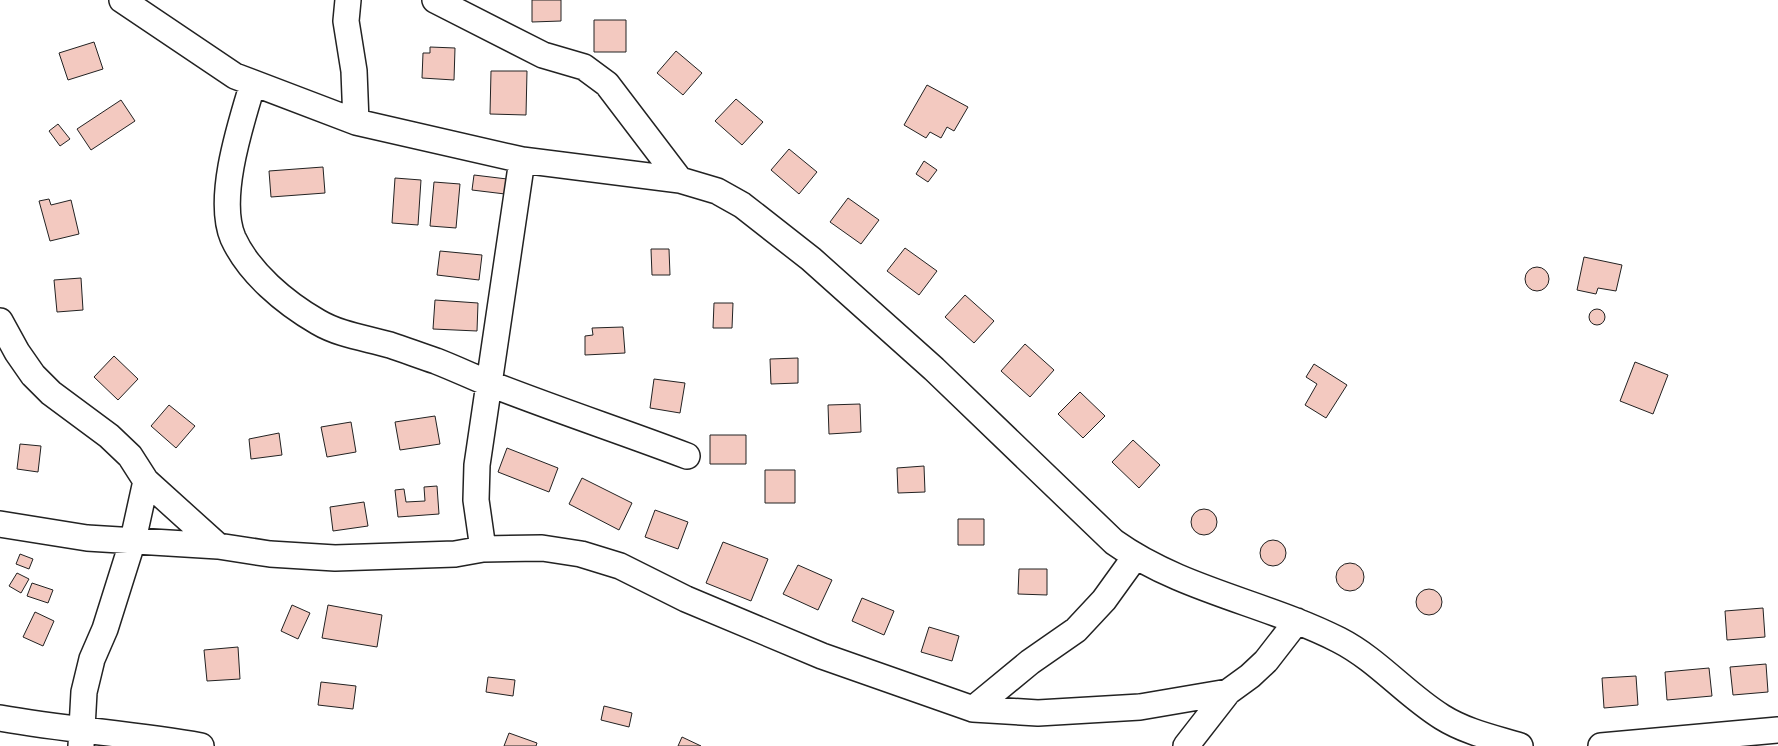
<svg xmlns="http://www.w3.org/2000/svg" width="1778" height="746" font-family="'Fira Sans',sans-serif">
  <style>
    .building { fill: #f3c9c0; stroke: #222 }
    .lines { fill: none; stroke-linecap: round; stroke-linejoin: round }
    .minor-casing { stroke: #222; stroke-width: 28 }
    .minor { stroke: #fff; stroke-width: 25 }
  </style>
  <rect width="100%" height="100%" fill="#fff"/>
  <path class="building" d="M532 0H561V21L532 22Z
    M594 20H626V52H594Z
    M94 42 103 69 68 80 59 53Z
    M430 47 455 48 454 80 422 78 423 53H430Z
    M676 51 702 73 683 95 657 73Z
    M491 71H527L526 115 490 114Z
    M927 85 968 107 954 131 947 127 941 138 930 132 926 138 904 125Z
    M736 99 763 122 742 145 715 121Z
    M121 100 135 121 91 150 77 129Z
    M58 124 70 139 60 146 49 131Z
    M789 149 817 172 799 194 771 170Z
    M924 161 937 170 928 182 916 174Z
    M323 167 325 193 271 197 269 171Z
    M474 175 507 179 505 194 472 190Z
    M395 178 421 180 418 225 392 223Z
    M434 182 460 184 456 228 430 226Z
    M848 198 879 220 861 244 830 222Z
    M49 199 51 205 71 200 79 234 50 241 39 201Z
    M905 248 937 271 919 295 887 271Z
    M651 249H669L670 275H652Z
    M440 251 482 255 479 280 437 275Z
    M1584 257 1622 265 1616 291 1598 288 1596 294 1577 290Z
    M1525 279a12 12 0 1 1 24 0a12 12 0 1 1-24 0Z
    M81 278 83 310 57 312 54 280Z
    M965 295 994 321 974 343 945 317Z
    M435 300 478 303 477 331 433 329Z
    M714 303H733L732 328H713Z
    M1589 317a8 8 0 1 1 16 0a8 8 0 1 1-16 0Z
    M623 327 625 353 585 355V336L593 335 592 328Z
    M1025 344 1054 370 1030 397 1001 371Z
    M114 356 138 379 118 400 94 377Z
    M798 358V383L771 384 770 359Z
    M1635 362 1668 375 1653 414 1620 401Z
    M1314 364 1347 385 1326 418 1305 405 1317 384 1306 377Z
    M654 379 685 383 680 413 650 408Z
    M1080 392 1105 416 1083 438 1058 414Z
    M860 404 861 432 829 434 828 405Z
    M169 405 195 426 176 448 151 426Z
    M435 416 440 444 400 450 395 422Z
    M351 422 356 452 327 457 321 427Z
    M279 433 282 455 251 459 249 439Z
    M710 435H746V464H710Z
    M1133 440 1160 465 1139 488 1112 462Z
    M20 444 41 446 38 472 17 469Z
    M507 448 558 468 549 492 498 472Z
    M924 466 925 492 898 493 897 468Z
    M765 470H795V503H765Z
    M582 478 632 503 619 530 569 504Z
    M437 486 439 514 398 517 395 490 404 489 406 502 425 501 424 487Z
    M364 502 368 526 333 531 330 507Z
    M1191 522a13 13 0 1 1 26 0a13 13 0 1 1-26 0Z
    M655 510 688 522 678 549 645 537Z
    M958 519H984V545H958Z
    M1260 553a13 13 0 1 1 26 0a13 13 0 1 1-26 0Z
    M723 542 768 559 751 601 706 583Z
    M20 554 33 559 29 569 16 564Z
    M1336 577a14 14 0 1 1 28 0a14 14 0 1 1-28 0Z
    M798 565 832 580 818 610 783 594Z
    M1019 569H1047V595L1018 594Z
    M17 573 29 579 21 593 9 586Z
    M32 583 53 590 48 603 27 596Z
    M1416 602a13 13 0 1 1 26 0a13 13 0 1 1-26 0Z
    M862 598 894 611 884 635 852 621Z
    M292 605 310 613 298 639 281 631Z
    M328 605 382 615 377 647 322 638Z
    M1763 608 1765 637 1727 640 1725 611Z
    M35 612 54 621 43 646 23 637Z
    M929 627 959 636 952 661 921 652Z
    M238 647 240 679 207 681 204 650Z
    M1766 664 1768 692 1733 695 1730 667Z
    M1709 668 1712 696 1667 700 1665 672Z
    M1636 676 1638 705 1604 708 1602 678Z
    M488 677 515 680 513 696 486 692Z
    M321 682 356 686 353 709 318 705Z
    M604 706 632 713 629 727 601 720Z
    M509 733 537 743 536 746H504Z
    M682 737 701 746H678Z"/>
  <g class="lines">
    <g class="minor-casing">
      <path id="minor" d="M122 0 235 76 356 122 522 160 680 180 717 191 742 205 811 259 934 369 1114 542C1181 590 1266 603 1339 640 1378 660 1405 694 1442 717 1466 732 1494 738 1520 746
        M348 0 346 21 354 71 356 122
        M435 0 543 55 584 67 607 84 680 180
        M253 83C241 123 216 198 233 238 249 273 285 303 318 322 340 335 366 338 390 345 405 350 421 356 436 361 454 368 471 376 488 383 554 409 621 431 687 456
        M0 321 17 352 33 375 51 393 109 436 130 456 146 481 218 546 270 554 335 558 455 554 483 549 542 548 581 554 620 566 686 599 822 656 973 709 1038 713 1140 707 1228 692
        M0 524 87 538 218 546
        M483 549 476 500 477 465 522 160
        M973 709 1030 662 1076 630 1104 600 1135 557
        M0 718C67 730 134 734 201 746
        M81 746 84 692 92 659 105 629 133 540 146 481
        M1186 746 1228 692 1250 676 1266 661 1297 621
        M1601 746 1778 730"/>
    </g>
    <use href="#minor" class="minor"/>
  </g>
</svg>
